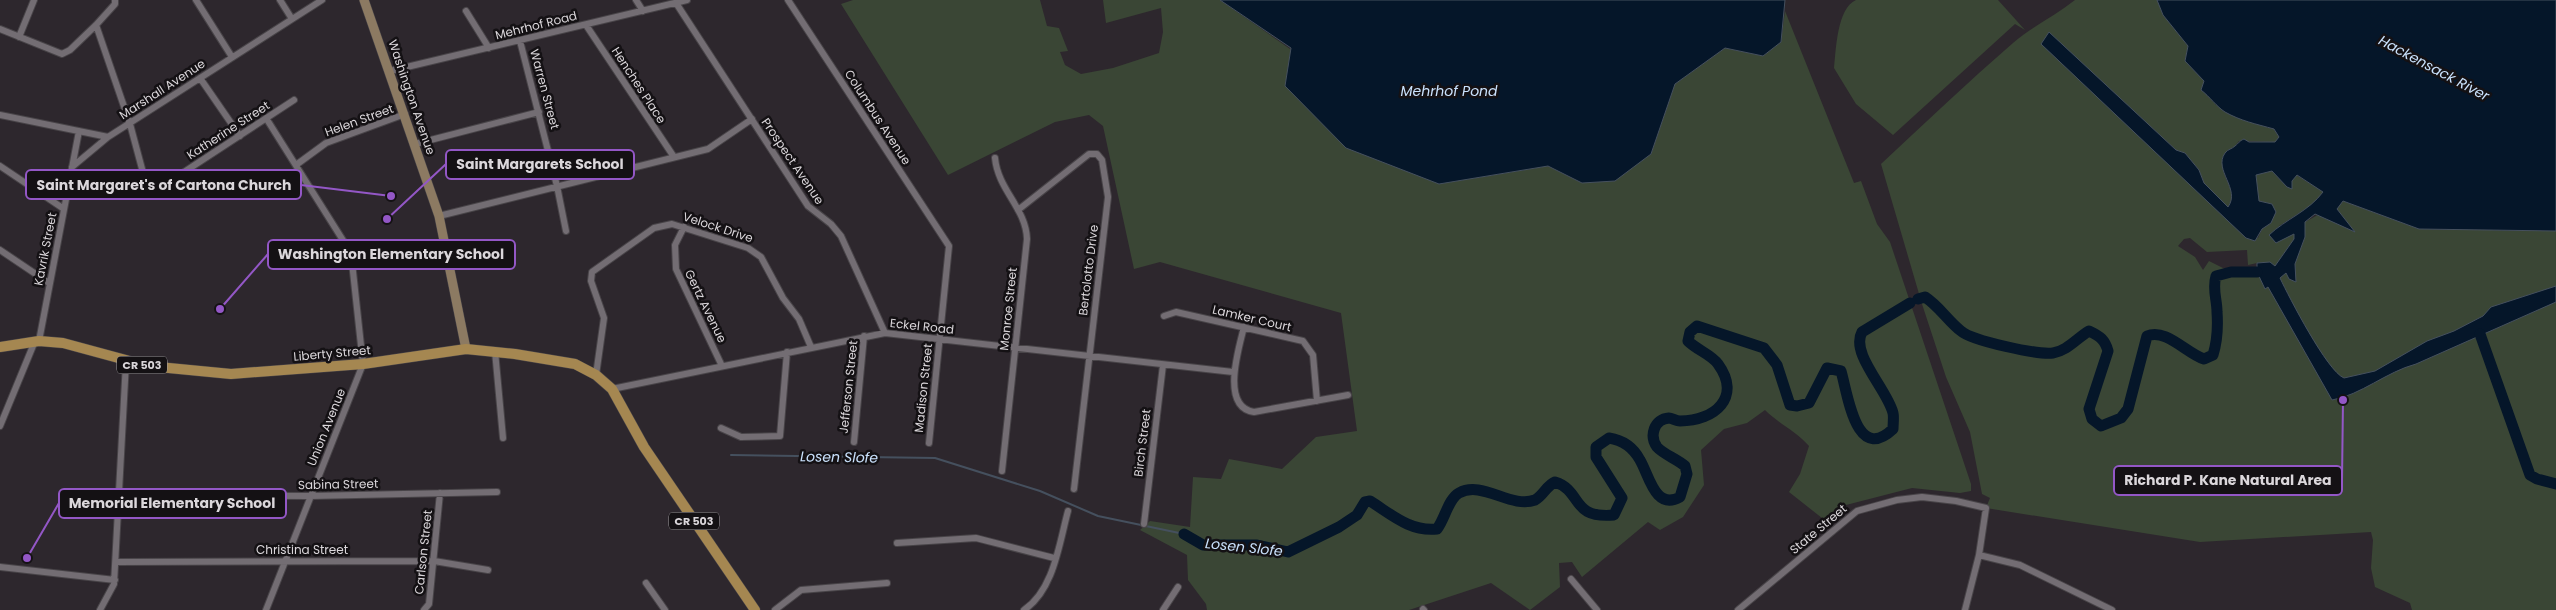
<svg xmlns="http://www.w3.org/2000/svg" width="2556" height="610" font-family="Poppins,sans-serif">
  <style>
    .green { fill: #3a4635 }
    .water { fill: #051629; stroke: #45505e }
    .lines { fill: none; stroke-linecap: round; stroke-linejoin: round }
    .stream { stroke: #45505e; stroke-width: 2 }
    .river { stroke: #051629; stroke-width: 11 }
    .street-casing { stroke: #484448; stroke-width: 8 }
    .secondary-casing { stroke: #484448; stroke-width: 10 }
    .primary-casing { stroke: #484448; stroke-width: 11 }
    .street { stroke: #736d73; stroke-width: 6 }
    .secondary { stroke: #8c7a62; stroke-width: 9 }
    .primary { stroke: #a58751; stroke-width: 10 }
    .labels { text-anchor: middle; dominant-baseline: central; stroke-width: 5; stroke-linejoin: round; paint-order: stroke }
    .shield { fill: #141114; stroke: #9f9c9f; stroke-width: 1 }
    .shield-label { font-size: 11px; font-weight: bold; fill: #dbd7db }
    .street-label { font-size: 12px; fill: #dbd7db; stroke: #141114 }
    .water-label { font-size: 14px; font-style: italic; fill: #cae2fd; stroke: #141114 }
    .leader { fill: none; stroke: #9357c6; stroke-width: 2 }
    .callout-dot { fill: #9357c6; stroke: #141114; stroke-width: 2 }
    .callout { fill: #141114; stroke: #9357c6; stroke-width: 2 }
    .callout-label { font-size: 14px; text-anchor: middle; font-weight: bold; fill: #dbd7db }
  </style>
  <rect width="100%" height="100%" fill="#2d272d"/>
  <path class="green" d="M853 0H1040L1047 26 1059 28 1068 51 1060 52 1065 65 1081 74 1113 68 1159 53 1163 32 1161 8 1106 23 1103 0H1220L1475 178 1548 166 1582 183 1651 154 1675 84 1725 48 1763 56 1781 42 1785 11 1854 183 1861 181 1877 224 1890 242 1971 484V491L1960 493 1912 488 1846 505 1827 522 1789 492 1800 474 1809 446C1796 431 1779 424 1765 410L1747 423 1724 429 1701 450 1704 485 1683 517 1660 530 1648 522 1582 577 1572 562 1559 563 1560 587 1530 610 1491 583 1409 610H1207L1206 604 1188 580 1187 555 1140 530 1150 521 1190 527 1193 477 1221 479 1229 459 1282 469 1316 437 1357 431 1341 313 1160 262 1134 269 1103 126 1089 115 1055 122 948 175 841 4Z
    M1856 0H1998L2025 30 2015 24 1893 135 1856 104 1834 68C1836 50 1837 8 1856 0Z
    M2075 0H2157L2163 15 2188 46 2185 61 2204 81 2202 90C2209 96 2217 107 2225 112 2241 120 2256 124 2274 129L2279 137 2276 142 2239 141 2234 147 2227 151C2225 156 2223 162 2223 167 2223 181 2239 191 2228 207L2204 183 2199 170 2185 153 2176 150 2049 33 2042 44 2258 238 2262 229 2271 223 2264 203 2259 201 2255 175 2272 171 2287 187 2296 175 2324 192 2310 206 2279 226 2294 234V239L2275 267 2257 263 2248 265 2247 250 2207 252 2190 238 2184 239 2178 246 2195 257 2203 270 2209 261 2231 272H2257L2280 278 2305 237V222L2343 201 2419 229 2556 231V610H2412L2410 603 2375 587 2371 568 2373 540 2371 532 2200 542 1986 508 1990 498 1982 494 1970 432 1946 377 1922 304 1881 164C1925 123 1968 82 2013 43 2033 26 2055 16 2075 0Z"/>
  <path class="water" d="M1220 0H1785L1781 42 1763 56 1725 48 1675 84 1651 154 1615 181 1582 183 1548 166 1439 184 1346 148 1285 86 1291 48Z
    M2157 0H2556V231L2419 229 2343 201 2337 209 2355 232 2315 214 2305 222V237L2295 264 2296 282 2289 279 2286 273 2280 278C2289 297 2327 371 2344 378L2375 371 2427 341 2454 331 2483 316 2491 307 2556 286V302L2416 364C2386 372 2361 395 2332 400L2268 287 2265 289 2257 272V263L2270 262 2275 266 2294 239V234L2276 243 2269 235C2286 219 2309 211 2323 192L2297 175 2292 181V189L2287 187 2272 171 2256 175 2259 201 2272 204 2276 212 2271 223 2262 229 2255 241 2246 238 2041 44 2049 32 2176 150 2185 153 2199 170 2204 183 2228 207C2241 189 2213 170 2225 153 2228 149 2232 149 2235 146 2239 143 2239 141 2244 139L2249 142H2275L2279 137 2274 129C2256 124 2241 121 2225 112 2217 107 2209 96 2201 90L2204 81 2185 61 2188 46 2163 15Z"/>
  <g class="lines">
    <path class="stream" d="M731 455 935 458 1040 491 1098 516 1184 534"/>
    <path class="river" d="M1918 299 1925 297C1939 306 1948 321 1961 331 1972 341 2039 355 2053 353 2067 351 2077 338 2089 331 2100 336 2105 340 2108 351L2089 409 2092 419 2101 426 2121 418 2128 409 2147 336C2166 328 2186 353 2204 359L2213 355C2217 342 2218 326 2217 312 2217 299 2212 289 2216 276L2231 272H2257
      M2480 334 2530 475 2537 479 2556 484
      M1184 534 1203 545H1257L1288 552 1339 527 1357 515 1365 502 1370 501C1391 514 1410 532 1437 529 1445 519 1448 499 1459 493 1482 480 1511 509 1535 500 1543 496 1547 485 1555 482 1583 491 1570 519 1614 515L1622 498 1596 457V447L1609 438C1622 440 1633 447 1640 460 1649 475 1655 511 1680 497L1687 474 1685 466C1677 459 1663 454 1657 447 1649 436 1654 419 1669 418 1672 418 1676 421 1680 421 1715 421 1742 397 1718 364 1712 355 1697 350 1688 341L1690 332 1697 326 1764 348 1777 365 1790 405 1797 406 1809 403 1827 368 1841 371C1848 395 1856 464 1893 429 1893 424 1894 417 1893 413 1887 389 1850 354 1862 332L1910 303"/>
    <g class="street-casing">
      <path id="street" d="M115 0V4L96 25 130 124 149 195 294 100
        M196 0 232 57
        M280 0 292 19
        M636 0 643 11
        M788 0 949 246 929 443
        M676 3 808 206 831 224 841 236 885 333
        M466 11 489 48
        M586 25 674 157
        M0 29 62 54 70 50 96 25
        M19 37 34 0
        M520 41 557 186 566 231
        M390 71 687 0
        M200 78 240 136
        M0 115 108 137 322 0
        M415 144 539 112
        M995 158C998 190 1026 208 1027 239L1002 471
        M296 165 326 143 405 114
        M0 166 64 209
        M72 167 108 137
        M1018 210 1089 154H1097L1102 160 1108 197 1074 489
        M439 216 708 149 752 119
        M684 227 675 245 676 269 722 366
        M0 250 49 283
        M1164 316 1176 312 1303 341 1313 355 1317 401
        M1244 327C1239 348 1220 407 1254 412L1348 395
        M39 341 79 131
        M495 351 503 438
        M596 375 604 318 591 281 592 272 654 228 672 224 748 248 761 257 783 298 799 319 811 347
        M612 389 885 333 1233 372
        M0 426 35 341
        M721 428 741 437 780 436 787 352
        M854 442 864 336
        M119 495 310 496 497 492
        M1144 524 1163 365
        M897 543 976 538 1054 558
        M1979 555 2020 565 2112 610
        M116 562 434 561 488 570
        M0 567 115 580
        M1571 579 1597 610
        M646 583 665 610
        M1423 609 1424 610
        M100 610 114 584 126 362
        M266 610 363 364 351 253 266 118
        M424 610 429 604 440 493
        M775 610 801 590 887 583
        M1024 610C1054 590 1059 544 1068 511
        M1163 610 1178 587
        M1738 610 1857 511 1897 500 1922 497 1956 501 1986 508 1979 555 1965 610"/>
    </g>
    <g class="secondary-casing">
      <path id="secondary" d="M364 0 439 216 466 349"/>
    </g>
    <g class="primary-casing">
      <path id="primary" d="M0 347 39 341 63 343 148 366 231 374 363 364 466 349 515 354 575 364 596 375 612 389 644 447 755 610"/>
    </g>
    <use href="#street" class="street"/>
    <use href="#secondary" class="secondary"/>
    <use href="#primary" class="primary"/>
  </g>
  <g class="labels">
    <g class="shield">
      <rect x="117" y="356.5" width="50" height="17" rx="4"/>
      <rect x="669" y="512.5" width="50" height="17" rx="4"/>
    </g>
    <g class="shield-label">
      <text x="142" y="365">CR 503</text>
      <text x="694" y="521">CR 503</text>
    </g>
    <g class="street-label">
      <text transform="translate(536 25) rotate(-14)">Mehrhof Road</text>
      <text transform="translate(639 85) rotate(57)">Henches Place</text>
      <text transform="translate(162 89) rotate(-33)">Marshall Avenue</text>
      <text transform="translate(545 89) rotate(75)">Warren Street</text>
      <text transform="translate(412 97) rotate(71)">Washington Avenue</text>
      <text transform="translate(878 117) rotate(57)">Columbus Avenue</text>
      <text transform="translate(359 120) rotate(-20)">Helen Street</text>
      <text transform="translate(228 130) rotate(-33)">Katherine Street</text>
      <text transform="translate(793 161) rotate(56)">Prospect Avenue</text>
      <text transform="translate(718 227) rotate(18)">Velock Drive</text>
      <text transform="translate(45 249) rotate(-79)">Kavrik Street</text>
      <text transform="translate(1088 270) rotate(-83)">Bertolotto Drive</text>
      <text transform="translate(706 306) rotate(64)">Gertz Avenue</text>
      <text transform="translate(1008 309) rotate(-84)">Monroe Street</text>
      <text transform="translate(1252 318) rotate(13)">Lamker Court</text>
      <text transform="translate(922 326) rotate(6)">Eckel Road</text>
      <text transform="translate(332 353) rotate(-5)">Liberty Street</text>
      <text transform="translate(848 387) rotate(-84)">Jefferson Street</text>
      <text transform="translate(923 388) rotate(-84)">Madison Street</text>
      <text transform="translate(326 427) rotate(-68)">Union Avenue</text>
      <text transform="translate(1142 443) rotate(-83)">Birch Street</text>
      <text transform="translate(338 484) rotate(-1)">Sabina Street</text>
      <text transform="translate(1818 529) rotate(-40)">State Street</text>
      <text x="302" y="549">Christina Street</text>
      <text transform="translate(423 552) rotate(-84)">Carlson Street</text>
    </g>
    <g class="water-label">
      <text transform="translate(2434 68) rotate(28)">Hackensack River</text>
      <text x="1449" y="91">Mehrhof Pond</text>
      <text transform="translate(839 457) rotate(1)">Losen Slofe</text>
      <text transform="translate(1244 547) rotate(6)">Losen Slofe</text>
    </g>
  </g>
  <path class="leader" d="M387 219L446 164M391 196L301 185M220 309L268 254M2343 400L2342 480M27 558L59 503"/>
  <g class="callout-dot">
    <circle cx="387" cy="219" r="5"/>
    <circle cx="391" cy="196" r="5"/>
    <circle cx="220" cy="309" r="5"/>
    <circle cx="2343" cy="400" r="5"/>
    <circle cx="27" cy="558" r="5"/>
  </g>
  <g class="callout">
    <rect x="446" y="150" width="188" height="29" rx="5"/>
    <rect x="26" y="170" width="275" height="29" rx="5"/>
    <rect x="268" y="240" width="247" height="29" rx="5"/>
    <rect x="2114" y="466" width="228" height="29" rx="5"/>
    <rect x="59" y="489" width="227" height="29" rx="5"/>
  </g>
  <g class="callout-label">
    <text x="540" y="169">Saint Margarets School</text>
    <text x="164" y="190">Saint Margaret's of Cartona Church</text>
    <text x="391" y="259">Washington Elementary School</text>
    <text x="2228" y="485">Richard P. Kane Natural Area</text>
    <text x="172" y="508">Memorial Elementary School</text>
  </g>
</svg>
